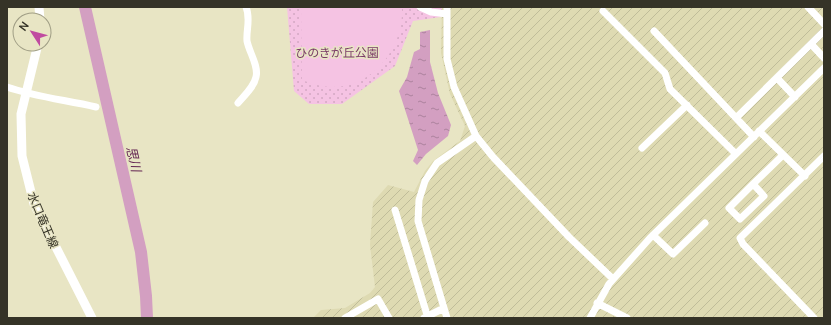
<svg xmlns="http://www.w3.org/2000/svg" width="831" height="325" font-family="Manrope,'Noto Sans JP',sans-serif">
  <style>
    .industrial { fill: url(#industrial-furrows) }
    .park { fill: url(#park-dots) }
    .garden { fill: #f5c3e3 }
    .water { fill: url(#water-ripples) }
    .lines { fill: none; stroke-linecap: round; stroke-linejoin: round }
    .river { stroke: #d39fc1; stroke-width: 12 }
    .minor { stroke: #fff; stroke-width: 7 }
    .major { stroke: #fff; stroke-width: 9 }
    .labels { text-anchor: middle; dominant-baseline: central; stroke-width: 3; stroke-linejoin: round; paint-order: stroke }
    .park-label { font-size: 12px; fill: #7a3a67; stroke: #e8e5c4 }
    .street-label { font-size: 12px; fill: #353327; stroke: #e8e5c4 }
    .water-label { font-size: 13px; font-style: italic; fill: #632552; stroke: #e8e5c4 }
  </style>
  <defs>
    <pattern id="industrial-furrows" width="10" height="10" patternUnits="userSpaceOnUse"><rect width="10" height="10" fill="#dedab2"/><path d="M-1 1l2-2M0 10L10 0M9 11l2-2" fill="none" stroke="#bfbc99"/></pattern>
    <pattern id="park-dots" width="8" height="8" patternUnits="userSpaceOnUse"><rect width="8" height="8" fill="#f5c3e3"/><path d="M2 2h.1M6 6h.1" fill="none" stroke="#d3a8c3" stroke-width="1.8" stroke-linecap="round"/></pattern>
    <pattern id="water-ripples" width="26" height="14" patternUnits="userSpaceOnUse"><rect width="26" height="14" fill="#d39fc1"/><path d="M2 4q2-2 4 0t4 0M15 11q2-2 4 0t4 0" fill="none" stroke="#ac829d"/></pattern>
  </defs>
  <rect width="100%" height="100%" fill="#e8e5c4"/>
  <path class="industrial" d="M442 7H824V318H313L321 310 345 308 370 293 375 287 370 245 373 202 388 185 414 192 425 171 433 161 460 141 465 126 450 94 441 53Z"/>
  <path class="park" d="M287 7H442L441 17 413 21 395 66 342 104H309L294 91Z"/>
  <path class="garden" d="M301 7H402C404 50 369 94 322 86 316 85 308 82 302 80Z"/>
  <path class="water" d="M430 30V62L438 93 451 125 448 136 426 154 417 165 413 161 418 150 399 91 407 77 414 52 420 49V32Z"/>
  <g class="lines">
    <path class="river" d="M85 7 141 252 146 296 147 318"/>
    <path class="minor" d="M420 7 431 12 447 14
      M447 7V59L454 87 476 136 493 157 569 237 613 279
      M808 7 824 24
      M603 11 665 73 670 89 736 154
      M654 31 754 137
      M811 44 824 58
      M777 78 795 97
      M7 87C36 97 66 100 96 107
      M238 103C244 96 254 87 256 77 259 66 249 52 247 41 246 29 251 19 246 7
      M736 118 824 31
      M759 131 805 176
      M642 148 687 105
      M753 184 729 208 740 219 764 196 753 184 783 155
      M395 210 428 318
      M653 235 673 254 705 223
      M597 303 627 318
      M345 318 378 299 389 318
      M424 318 444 308
      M447 318 418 221 419 200 425 181 437 163 476 136
      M590 318 609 284 650 238 824 68
      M814 318 743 244 740 238 824 156"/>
    <path class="major" d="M39 7 40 20
      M38 44 21 114 22 156 34 204 92 318"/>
  </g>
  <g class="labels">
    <g class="park-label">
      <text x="337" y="52">ひのきが丘公園</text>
    </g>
    <g class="street-label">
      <text transform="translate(43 220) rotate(67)">水口竜王線</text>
    </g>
    <g class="water-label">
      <text transform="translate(134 159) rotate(77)">思川</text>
    </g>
  </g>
  <rect width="831" height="325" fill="none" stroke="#353327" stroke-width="16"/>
  <g transform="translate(32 32) rotate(306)"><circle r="19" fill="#e8e5c4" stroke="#a09e85"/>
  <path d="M0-3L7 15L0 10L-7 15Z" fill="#c04aa0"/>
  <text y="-6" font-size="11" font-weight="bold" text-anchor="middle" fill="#353327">N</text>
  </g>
</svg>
